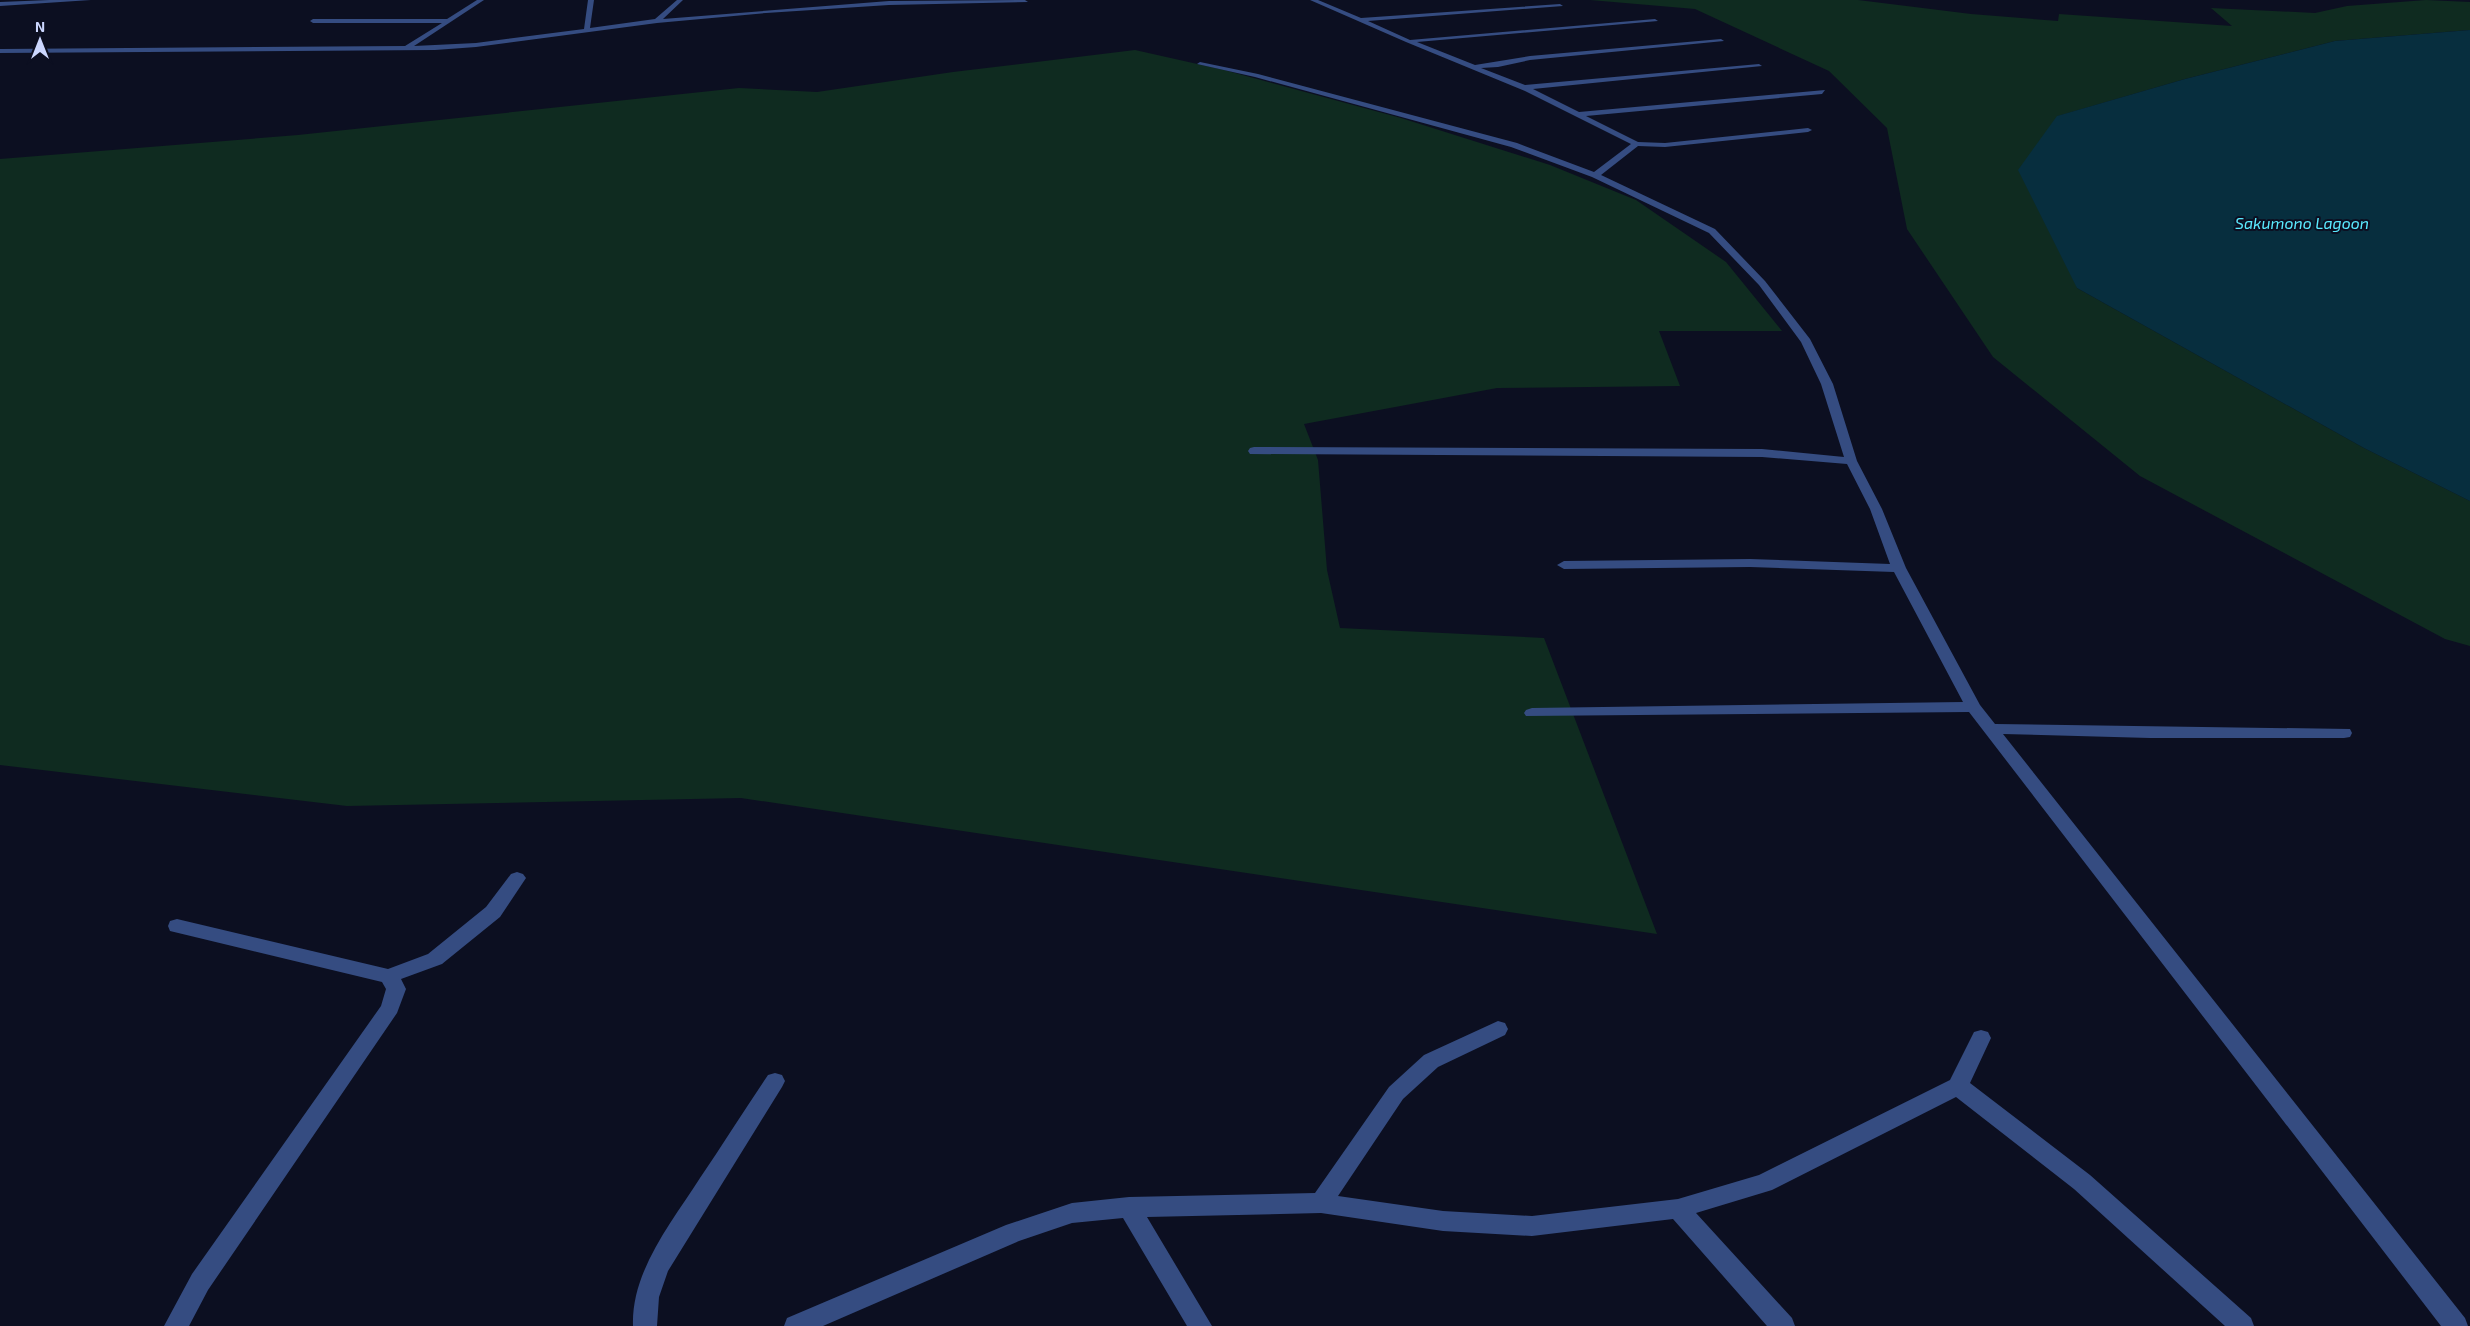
<svg xmlns="http://www.w3.org/2000/svg" width="2470" height="1326" font-family="'Exo 2',sans-serif">
  <style>
    .green { fill: #0f2b20 }
    .water { fill: #072e3e }
    .lines { fill: none; stroke-linecap: round; stroke-linejoin: round }
    .minor { fill: #354c81; fill-rule: evenodd }
    .labels { text-anchor: middle; dominant-baseline: central; stroke-width: 4; stroke-linejoin: round; paint-order: stroke }
    .far-water-label { font-size: 16px; font-style: italic; fill: #5aeaff; stroke: #0c0f21 }
  </style>
  <rect width="100%" height="100%" fill="#0c0f21"/>
  <path class="green" d="M1590 0H1858L1971 14 2058 21 2059 14 2232 26 2211 8 2315 13 2347 6 2426 0 2470 2V30L2335 41 2185 79 2058 116 2077 288 2364 448 2470 501V646L2445 639 2140 476 1993 357 1907 229 1887 128 1829 71 1695 9Z
    M1135 50 1224 70 1401 118 1550 165 1636 200 1726 262 1782 331H1659L1680 386 1497 388 1304 424 1318 460 1327 570 1340 628 1544 638 1657 934 741 798 347 806 0 765V159L298 135 739 88 817 92 953 72Z"/>
  <path class="water" d="M2470 30V501L2364 448 2077 288 2018 170 2057 116 2185 79 2335 41Z"/>
  <g class="lines">
    <path class="minor" d="M49 0H91L0 6V2Z
      M477 0H484L414 46 476 43 584 29 588 0H594L590 28 655 19 677 0H683L663 19 889 1 1025 0 1028 2 889 5 766 13 657 23 476 47 435 50 0 53V49L405 46 442 23H313L310 21 313 19H447Z
      M1310 0H1318L1361 18 1560 4 1563 6 1368 21 1410 40 1655 19 1658 21 1417 42 1475 65 1530 56 1721 39 1724 41 1530 60 1498 67 1481 68 1525 85 1759 64 1762 66 1533 89 1579 112 1825 90 1822 94 1586 116 1638 142 1665 143 1808 128 1812 130 1808 132 1665 147 1638 146 1601 175 1715 229 1765 281 1810 339 1833 384 1857 461 1882 509 1906 568 1980 705 1995 724 2350 729 2352 733 2350 737 2344 738H2150L2003 734 2465 1318 2468 1326H2441L1969 712 1526 716 1524 713 1526 710 1532 708 1963 702 1894 572 1750 567 1564 569 1557 565 1564 561 1750 559 1890 564 1870 509 1847 464 1762 457 1250 454 1248 451 1250 448 1254 447 1762 449 1844 457 1821 384 1801 342 1759 285 1709 233 1592 177 1511 147 1255 77 1197 64 1200 62 1258 74 1517 143 1594 172 1631 144 1525 91 1406 42Z
      M517 872 523 874 526 878 500 917 442 964 401 979 406 989 397 1013 208 1290 189 1326H164L192 1274 381 1006 386 989 382 982 170 931 168 926 170 921 177 919 388 969 428 954 486 907 511 874Z
      M1498 1021 1505 1023 1508 1029 1505 1035 1438 1067 1403 1099 1338 1196 1443 1211 1532 1216 1678 1199 1759 1175 1950 1080 1974 1032 1981 1030 1988 1032 1991 1038 1970 1083 2090 1175 2251 1318 2254 1326H2225L2074 1189 1956 1097 1772 1190 1696 1213 1792 1318 1795 1326H1767L1673 1219 1532 1236 1443 1231 1321 1213 1147 1217 1212 1326H1187L1123 1218 1072 1223 1019 1241 823 1326H784L787 1318 1006 1225 1072 1203 1129 1197 1315 1193 1389 1087 1424 1055Z
      M775 1073 782 1075 785 1081 782 1087 668 1271 659 1297 657 1326H633C631 1271 672 1222 700 1178 723 1144 745 1109 768 1075Z"/>
  </g>
  <g class="labels">
    <g class="far-water-label">
      <text x="2302" y="222">Sakumono Lagoon</text>
    </g>
  </g>
  <g transform="translate(40 40)" stroke="#0c0f21" stroke-width="4" paint-order="stroke">
  <path d="M0-4L9 19L0 12L-9 19Z" fill="#ccd7ff"/>
  <text y="-8" font-size="14" font-weight="bold" text-anchor="middle" fill="#ccd7ff">N</text>
  </g>
</svg>
